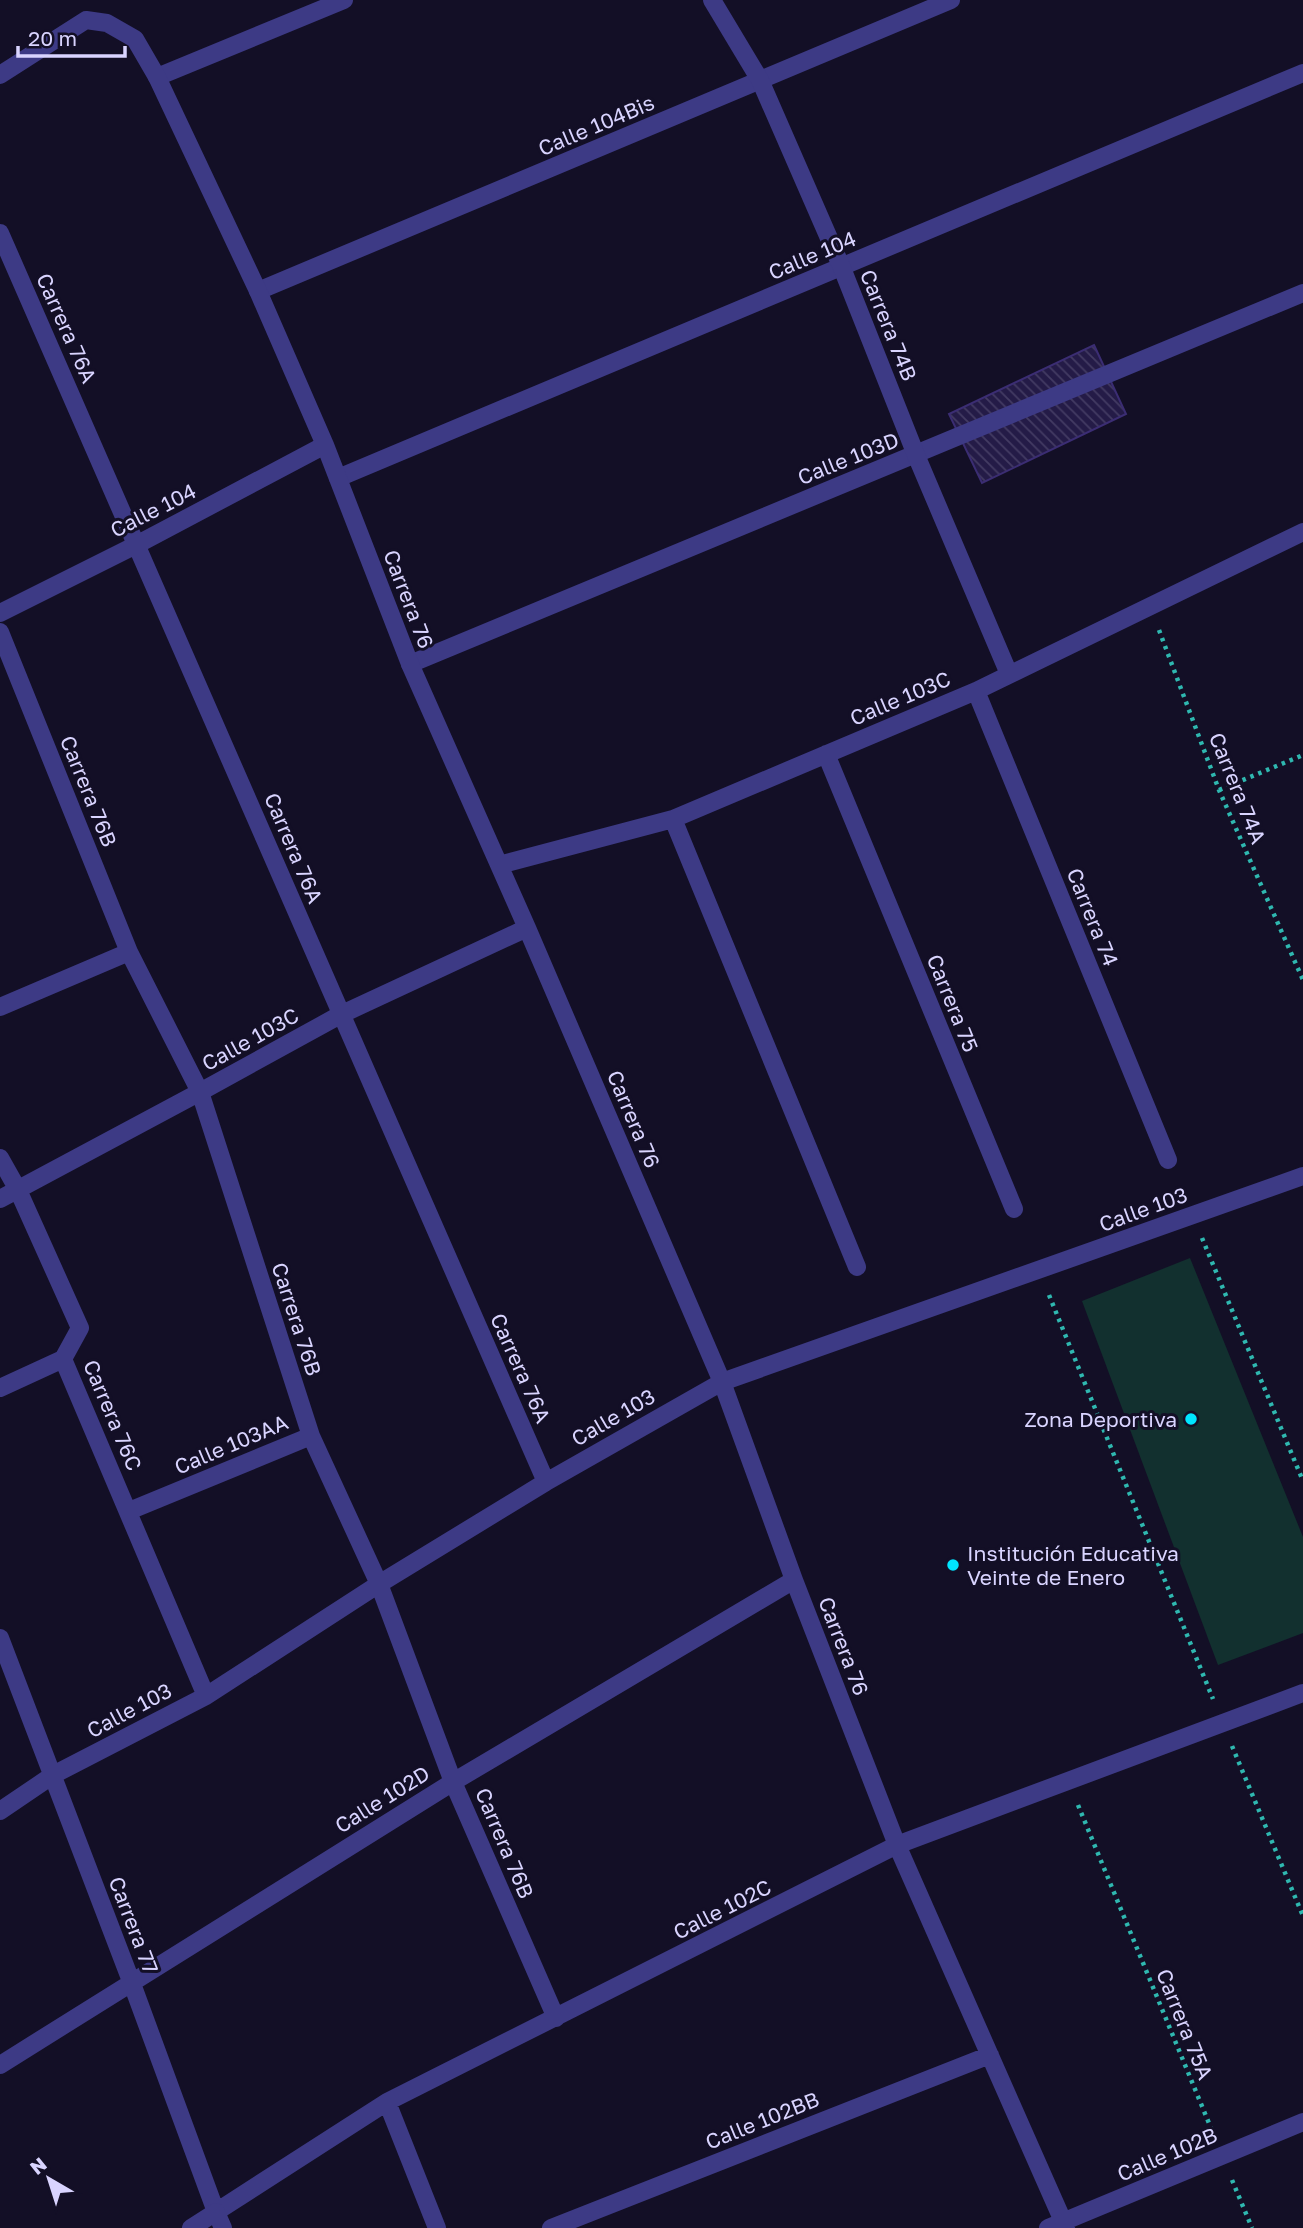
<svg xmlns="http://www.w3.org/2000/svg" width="1303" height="2228" font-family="'Golos Text',sans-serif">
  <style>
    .pitch { fill: #12302f }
    .building { fill: url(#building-back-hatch); stroke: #3b2d73; stroke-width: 2 }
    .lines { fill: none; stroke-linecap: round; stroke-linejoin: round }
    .path { stroke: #2fb8b0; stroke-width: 4.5; stroke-dasharray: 3.5 5; stroke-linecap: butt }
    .pedestrian { stroke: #3d3a85; stroke-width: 18 }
    .minor { stroke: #3d3a85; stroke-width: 18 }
    .tertiary { stroke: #3d3a85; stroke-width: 18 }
    .poi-dot { fill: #00e5ff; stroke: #130f26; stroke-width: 2.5 }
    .labels { text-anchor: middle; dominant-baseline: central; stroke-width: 6; stroke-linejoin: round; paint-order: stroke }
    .street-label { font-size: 21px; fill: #d9d4ff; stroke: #130f26 }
    .poi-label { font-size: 21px; fill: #d9d4ff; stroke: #130f26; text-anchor: end }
  </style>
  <defs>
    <pattern id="building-back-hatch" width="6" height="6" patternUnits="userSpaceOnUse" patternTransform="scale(1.75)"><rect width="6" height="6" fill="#241b47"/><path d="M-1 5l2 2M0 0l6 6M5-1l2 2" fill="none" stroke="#433b63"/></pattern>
  </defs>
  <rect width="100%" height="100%" fill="#130f26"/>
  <path class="pitch" d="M1190 1258 1303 1537V1633L1218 1665 1082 1301Z"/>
  <path class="building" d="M1094 345 1126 414 982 483 949 414Z"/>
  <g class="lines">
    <path class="path" d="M1159 630 1219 790 1303 980
      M1219 790 1303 755
      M1202 1238 1303 1481
      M1049 1295 1213 1699
      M1232 1746 1303 1916
      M1078 1805 1213 2133
      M1232 2180 1252 2228"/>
    <path class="pedestrian" d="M157 77 344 0
      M258 291 951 0
      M338 478 1303 73
      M410 664 1303 293"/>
    <path class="minor" d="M712 0 760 80 842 268 916 455 1009 674
      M0 75 86 20 107 23 135 39 157 77 258 291 325 445 410 664 527 928 722 1382 794 1580 897 1845 1066 2228
      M0 233C184 648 363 1066 546 1482
      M0 613 138 544 325 445
      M0 632 129 952 200 1092 311 1436 379 1584 453 1782 556 2018
      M976 691 1168 1160
      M826 754 1014 1209
      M673 819 857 1267
      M499 865 673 819 976 691 1303 532
      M0 1007 129 952
      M0 1158 18 1190 80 1328 63 1359 206 1696
      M0 1199 200 1092 340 1015 527 928
      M0 1388 63 1359
      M129 1511 311 1436
      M0 1638 131 1981 216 2212 387 2102 897 1845 1303 1693
      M0 1811 53 1775 206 1696 379 1584 546 1482 722 1382 1303 1176
      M0 2065 453 1782 794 1580
      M387 2102 437 2228
      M551 2228 990 2055
      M1048 2228 1303 2122"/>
    <path class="tertiary" d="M191 2228 216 2212 223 2228"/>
  </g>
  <g class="poi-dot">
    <circle cx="1191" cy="1419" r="7"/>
    <circle cx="953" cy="1565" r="7"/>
  </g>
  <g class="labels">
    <g class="street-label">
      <text transform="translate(596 125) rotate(-23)">Calle 104Bis</text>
      <text transform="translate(812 255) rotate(-23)">Calle 104</text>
      <text transform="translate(889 325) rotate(68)">Carrera 74B</text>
      <text transform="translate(67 328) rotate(66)">Carrera 76A</text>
      <text transform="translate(848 458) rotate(-22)">Calle 103D</text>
      <text transform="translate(153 510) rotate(-27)">Calle 104</text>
      <text transform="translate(409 599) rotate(69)">Carrera 76</text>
      <text transform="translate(900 698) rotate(-23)">Calle 103C</text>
      <text transform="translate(1238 788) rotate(68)">Carrera 74A</text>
      <text transform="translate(89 791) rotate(68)">Carrera 76B</text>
      <text transform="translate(294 848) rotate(67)">Carrera 76A</text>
      <text transform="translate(1093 917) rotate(68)">Carrera 74</text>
      <text transform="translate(953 1003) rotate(68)">Carrera 75</text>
      <text transform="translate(250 1039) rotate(-29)">Calle 103C</text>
      <text transform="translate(634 1119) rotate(67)">Carrera 76</text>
      <text transform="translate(1143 1209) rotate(-20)">Calle 103</text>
      <text transform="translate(297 1319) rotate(72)">Carrera 76B</text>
      <text transform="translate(521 1368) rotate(66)">Carrera 76A</text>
      <text transform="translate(113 1415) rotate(67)">Carrera 76C</text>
      <text transform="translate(613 1417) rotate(-30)">Calle 103</text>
      <text transform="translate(231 1444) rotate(-23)">Calle 103AA</text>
      <text transform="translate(844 1646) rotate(69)">Carrera 76</text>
      <text transform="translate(129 1710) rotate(-28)">Calle 103</text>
      <text transform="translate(382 1799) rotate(-32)">Calle 102D</text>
      <text transform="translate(505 1843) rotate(67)">Carrera 76B</text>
      <text transform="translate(722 1909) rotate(-27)">Calle 102C</text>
      <text transform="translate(134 1925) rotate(69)">Carrera 77</text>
      <text transform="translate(1185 2024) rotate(68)">Carrera 75A</text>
      <text transform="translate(762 2120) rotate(-22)">Calle 102BB</text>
      <text transform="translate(1167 2154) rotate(-23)">Calle 102B</text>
    </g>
    <g class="poi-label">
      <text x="1177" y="1419">Zona Deportiva</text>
      <text x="967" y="1553" text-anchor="start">Institución Educativa<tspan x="967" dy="24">Veinte de Enero</tspan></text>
    </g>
  </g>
  <g transform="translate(49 2179) rotate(321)" stroke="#130f26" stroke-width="5" paint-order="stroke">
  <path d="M0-5L12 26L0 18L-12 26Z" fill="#d9d4ff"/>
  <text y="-10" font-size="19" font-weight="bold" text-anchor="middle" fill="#d9d4ff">N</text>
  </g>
  <path d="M18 46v10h107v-10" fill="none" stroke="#d9d4ff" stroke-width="3.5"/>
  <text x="28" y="46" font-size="21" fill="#d9d4ff" stroke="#130f26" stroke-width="5" paint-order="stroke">20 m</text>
</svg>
